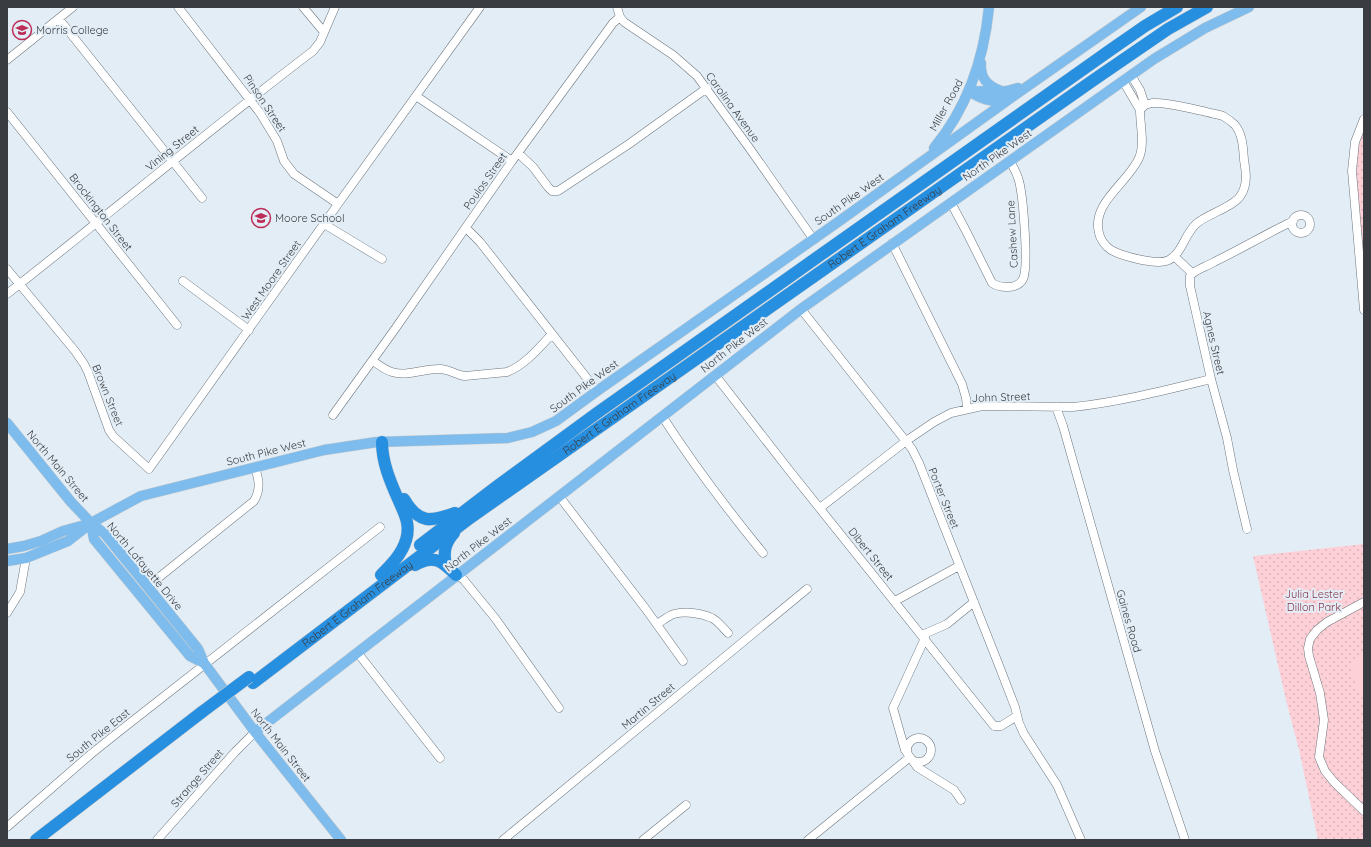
<svg xmlns="http://www.w3.org/2000/svg" width="1371" height="847" font-family="Quicksand,sans-serif">
  <style>
    .grass { fill: url(#grass-dots) }
    .garden { fill: #fdcfd6 }
    .lines { fill: none; stroke-linecap: round; stroke-linejoin: round }
    .minor-casing { stroke: #6c757d; stroke-width: 9 }
    .major-casing { stroke: #cccdce; stroke-width: 11 }
    .highway-casing { stroke: #cccdce; stroke-width: 13 }
    .minor { stroke: #fff; stroke-width: 8 }
    .major { stroke: #7dbcec; stroke-width: 10 }
    .highway { stroke: #278fe0; stroke-width: 12 }
    .highway-bridge-casing { stroke: #cccdce; stroke-width: 13; stroke-linecap: butt }
    .highway-bridge { stroke: #278fe0; stroke-width: 12 }
    .labels { text-anchor: middle; dominant-baseline: central; stroke-width: 4; stroke-linejoin: round; paint-order: stroke }
    .poi-label { font-size: 11px; fill: #393d41; stroke: #e3edf6; text-anchor: start }
    .street-label { font-size: 11px; fill: #393d41; stroke: #e3edf6 }
    .park-label { font-size: 11px; fill: #873548; stroke: #e3edf6 }
  </style>
  <defs>
    <pattern id="grass-dots" width="8" height="8" patternUnits="userSpaceOnUse"><rect width="8" height="8" fill="#fdcfd6"/><path d="M2 2h.1M6 6h.1" fill="none" stroke="#dab3b9" stroke-width="1.8" stroke-linecap="round"/></pattern>
  </defs>
  <rect width="100%" height="100%" fill="#e3edf6"/>
  <path class="grass" d="M1364 131V280L1355 175 1359 144Z
    M1364 544V840H1318L1300 754 1286 700 1253 556Z"/>
  <path class="garden" d="M1364 653V701L1351 674C1350 663 1354 657 1364 653Z"/>
  <g class="lines">
    <g class="minor-casing">
      <path id="minor" d="M178 7 260 113 277 141 284 161 294 174 338 204
        M303 7 324 32
        M617 7 620 17 624 22 673 55 697 76 750 149 814 240
        M59 19 202 198
        M7 60 73 7
        M1131 75 1140 90 1145 105
        M1123 81 1140 110
        M416 96 512 161
        M1152 103C1169 102 1186 108 1203 111 1209 113 1217 114 1223 116 1228 119 1232 122 1235 125 1243 135 1243 148 1244 160 1246 172 1248 184 1241 195 1234 207 1207 214 1196 224 1184 235 1183 252 1169 260 1157 266 1122 256 1111 250 1105 246 1100 239 1099 233 1091 203 1128 183 1139 158 1145 144 1140 125 1140 110L1145 105Z
        M7 112 177 325
        M1364 119 1355 142 1352 171 1364 310
        M518 153 533 167 548 187 552 191H558L629 144 707 88
        M951 203 965 229 992 283C1000 288 1017 290 1023 279 1029 267 1023 196 1019 181 1017 173 1013 167 1010 161
        M1292 224a9 9 0 1 1 18 0a9 9 0 1 1-18 0Z
        M324 224 382 259
        M466 228 480 242 597 391
        M892 243 962 384 966 398 967 409
        M1174 256 1192 273
        M7 269 75 351 84 364 88 372 109 430 113 436 149 469 338 204 480 7
        M183 281 249 330
        M7 294C109 214 209 130 313 51L320 42 335 7
        M801 309 912 449 919 463 998 663 1015 707 1019 723 1024 734 1057 785 1081 840
        M373 361C379 365 385 370 392 372 407 377 425 368 441 369 450 370 457 375 465 376L507 372C525 365 539 348 552 334
        M715 375 789 470 994 726H1001L1017 716
        M1056 407 1063 426 1155 751 1185 840
        M333 415 395 329 512 161 613 23 620 17
        M662 416C693 464 727 509 763 553
        M559 496 645 608 683 661
        M820 508 906 441 934 422 951 413 982 406 1073 407C1119 402 1166 390 1211 379
        M1247 529 1233 470 1227 438 1211 379 1190 286V276C1196 269 1206 267 1214 262 1241 249 1266 234 1293 221
        M456 575 463 579 495 618 559 708
        M147 587 254 501C261 489 259 480 255 467
        M895 601 959 566
        M1364 602 1327 622 1317 630 1310 639 1308 648 1309 656 1320 693 1324 720 1319 757 1325 771 1334 782 1364 811
        M7 613 20 592 26 558
        M657 624C662 621 668 616 674 614 685 611 701 613 712 618 718 621 723 628 728 633
        M922 635 947 624 974 602
        M925 638 893 708 905 750 917 767 954 790 961 800
        M357 652 440 758
        M907 750a12 12 0 1 1 24 0a12 12 0 1 1-24 0Z
        M7 827 91 754 121 730 380 527
        M157 840 235 752 255 732
        M503 840 807 589
        M643 840 686 805
        M808 840 910 757"/>
    </g>
    <g class="major-casing">
      <path id="major" d="M981 63C980 78 987 86 1001 91
        M969 91C985 102 997 104 1015 95L1141 7
        M969 91C988 90 998 95 1018 88
        M934 148C967 108 984 59 989 7
        M7 423 71 502 91 523 105 534 198 649 204 663 255 732 341 840
        M91 523 94 539 190 656 204 663
        M7 549 24 546 41 541 63 531 85 525
        M7 561 26 558 68 541 91 523 141 496 324 450 377 442 508 438 532 432 556 421 597 391 838 222 1015 95
        M255 732 801 309 1154 59 1205 28 1249 7"/>
    </g>
    <g class="highway-casing">
      <g id="highway">
        <path d="M404 499C419 524 430 522 455 513"/>
        <path d="M420 545 496 487 597 413 1109 51 1145 26 1177 7"/>
        <path d="M415 565C434 554 442 561 456 575"/>
        <path d="M446 565C443 552 445 543 454 533"/>
        <path d="M381 575C391 565 402 554 406 540 411 524 404 513 398 499 390 481 382 462 382 442"/>
        <path id="s1" d="M253 683 470 518 1095 79 1168 29 1207 7"/>
        <path d="M36 840 202 712"/>
      </g>
    </g>
    <use href="#minor" class="minor"/>
    <use href="#major" class="major"/>
    <use href="#highway" class="highway"/>
    <g class="highway-bridge-casing">
      <path id="highway-bridge" d="M202 712 249 677"/>
    </g>
    <use href="#highway-bridge" class="highway-bridge"/>
  </g>
  <defs>
    <g id="university-ring" transform="scale(1)"><circle r="9.5" fill="#e3edf6" stroke="#bc2d58" stroke-width="1.5"/><path d="M0-5L7-2L0 1L-7-2ZM-4 1L0 2.5L4 1V4Q0 6-4 4Z" fill="#bc2d58"/></g>
    <g id="school-ring" transform="scale(1)"><circle r="9.5" fill="#e3edf6" stroke="#bc2d58" stroke-width="1.5"/><path d="M0-5L7-2L0 1L-7-2ZM-4 1L0 2.5L4 1V4Q0 6-4 4Z" fill="#bc2d58"/></g>
  </defs>
  <g fill-rule="evenodd">
    <use href="#university-ring" x="22" y="30"/>
    <use href="#school-ring" x="261" y="218"/>
  </g>
  <g class="labels">
    <g class="poi-label">
      <text x="36" y="30">Morris College</text>
      <text x="275" y="218">Moore School</text>
    </g>
    <g class="street-label">
      <text transform="translate(265 103) rotate(56)">Pinson Street</text>
      <text transform="translate(946 105) rotate(-61)">Miller Road</text>
      <text transform="translate(733 107) rotate(54)">Carolina Avenue</text>
      <text transform="translate(172 148) rotate(-39)">Vining Street</text>
      <text transform="translate(997 155) rotate(-35)">North Pike West</text>
      <text transform="translate(485 181) rotate(-55)">Poulos Street</text>
      <text transform="translate(849 199) rotate(-35)">South Pike West</text>
      <text transform="translate(101 212) rotate(52)">Brockington Street</text>
      <text stroke="none"><textPath href="#s1" startOffset="779">Robert E Graham Freeway</textPath></text>
      <text transform="translate(1012 234) rotate(-93)">Cashew Lane</text>
      <text transform="translate(271 280) rotate(-55)">West Moore Street</text>
      <text transform="translate(1214 343) rotate(77)">Agnes Street</text>
      <text transform="translate(734 345) rotate(-38)">North Pike West</text>
      <text transform="translate(584 386) rotate(-36)">South Pike West</text>
      <text transform="translate(108 395) rotate(68)">Brown Street</text>
      <text transform="translate(1001 397) rotate(-2)">John Street</text>
      <text stroke="none"><textPath href="#s1" startOffset="455">Robert E Graham Freeway</textPath></text>
      <text transform="translate(266 452) rotate(-14)">South Pike West</text>
      <text transform="translate(58 466) rotate(50)">North Main Street</text>
      <text transform="translate(944 498) rotate(68)">Porter Street</text>
      <text transform="translate(478 544) rotate(-38)">North Pike West</text>
      <text transform="translate(871 554) rotate(51)">Dibert Street</text>
      <text transform="translate(145 566) rotate(50)">North Lafayette Drive</text>
      <text stroke="none"><textPath href="#s1" startOffset="131">Robert E Graham Freeway</textPath></text>
      <text transform="translate(1129 621) rotate(74)">Gaines Road</text>
      <text transform="translate(648 706) rotate(-40)">Martin Street</text>
      <text transform="translate(98 735) rotate(-39)">South Pike East</text>
      <text transform="translate(281 745) rotate(52)">North Main Street</text>
      <text transform="translate(197 778) rotate(-49)">Strange Street</text>
    </g>
    <g class="park-label">
      <text x="1314" y="594">Julia Lester<tspan x="1314" dy="13">Dillon Park</tspan></text>
    </g>
  </g>
  <rect width="1371" height="847" fill="none" stroke="#393d41" stroke-width="16"/>
</svg>
